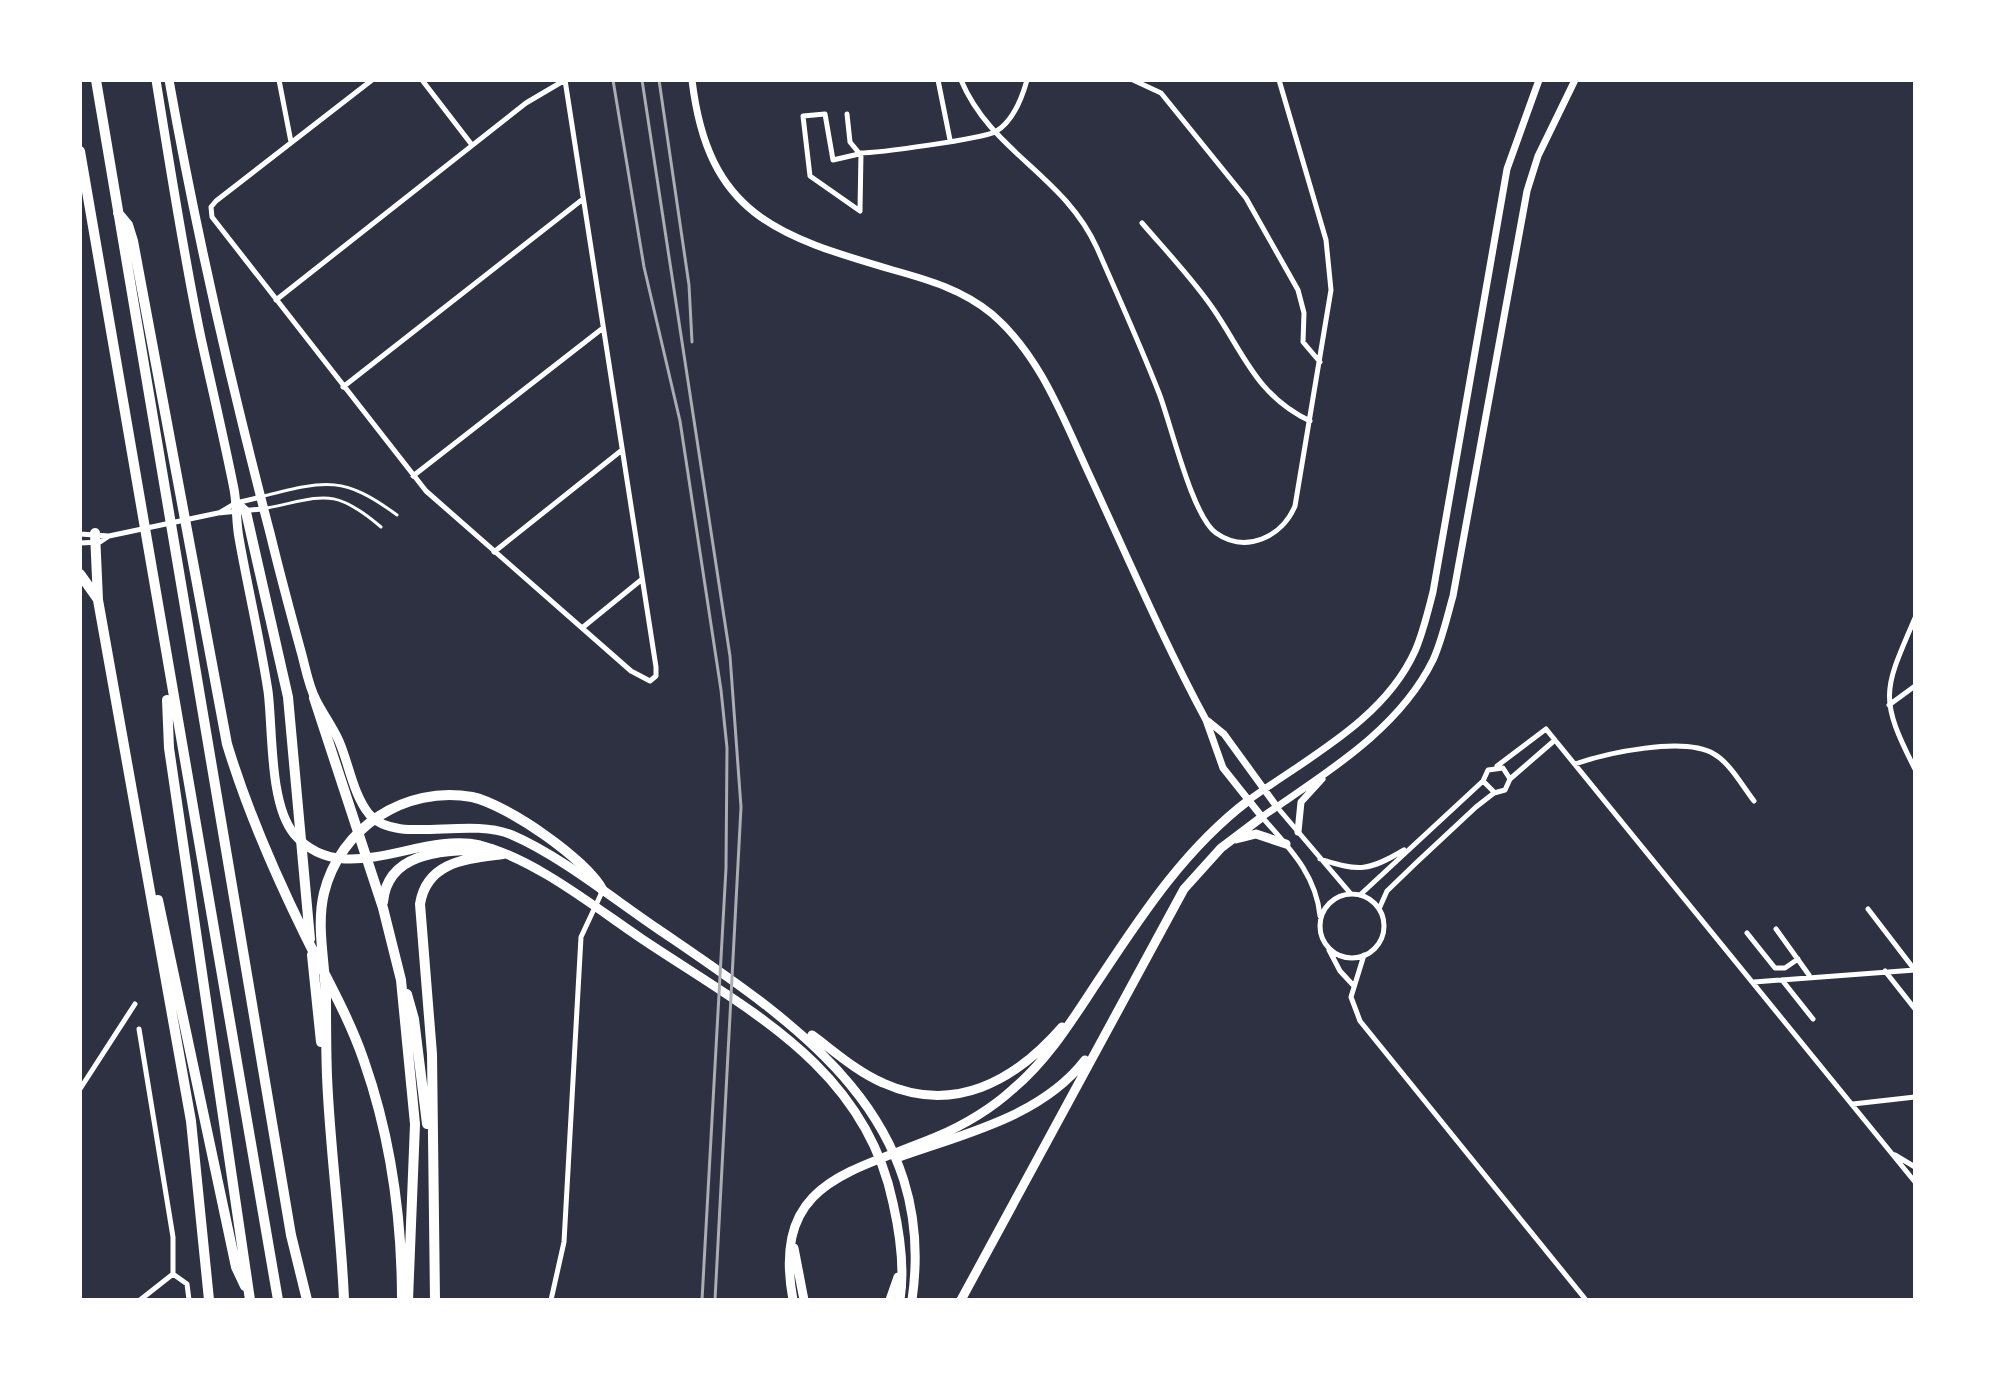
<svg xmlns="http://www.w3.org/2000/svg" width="1995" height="1380" font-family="'IBM Plex Sans',sans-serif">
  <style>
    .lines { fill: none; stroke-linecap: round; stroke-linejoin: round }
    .service { stroke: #fff; stroke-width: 3 }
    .minor { stroke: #fff; stroke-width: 5 }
    .tertiary { stroke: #fff; stroke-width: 7 }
    .primary { stroke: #fff; stroke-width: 9 }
    .motorway { stroke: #fff; stroke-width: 10 }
    .rail { stroke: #abadb3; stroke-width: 3 }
  </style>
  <rect width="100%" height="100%" fill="#2d3142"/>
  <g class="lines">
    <path class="service" d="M264 496C327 480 344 476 397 515
      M267 508C323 497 333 486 381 527"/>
    <path class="minor" d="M279 80 291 142
      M372 80 216 201 211 207 212 217 426 491 631 671 650 681 656 676V667L565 80
      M422 80 472 145
      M938 80 950 140
      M961 80C991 152 1064 175 1097 248 1118 296 1140 344 1159 393 1171 424 1192 516 1216 533 1246 554 1282 537 1295 506L1331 290 1326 240 1279 80
      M1133 80 1161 93 1246 198 1298 290 1304 313 1303 342 1320 362
      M847 114 850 142 859 153C879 153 980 139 995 132 1013 122 1022 98 1027 80
      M859 154 833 160 825 114 803 116 810 176 860 211
      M860 210 861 153
      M1142 223C1166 251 1193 279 1214 310 1244 354 1257 396 1310 421
      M276 300 526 103 565 80
      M343 387 583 199
      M413 476 603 328
      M219 513 236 503 261 497
      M80 534 109 536
      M80 543 100 542 109 536 218 513 262 509
      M494 552 622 450
      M1915 618C1884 690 1878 697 1915 769
      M582 628 641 580
      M1889 705 1915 686
      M1575 764C1607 753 1684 736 1714 754 1730 763 1743 787 1754 801
      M1497 766 1546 729 1915 1182
      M1494 792 1483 781 1488 770 1503 768 1510 779
      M1277 807 1351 894
      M1262 817C1289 848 1316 874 1320 916
      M1320 859C1359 872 1369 871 1404 850
      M1320 926a32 32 0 1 1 64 0a32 32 0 1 1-64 0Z
      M1360 895 1483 781
      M1379 909 1387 891 1416 863 1476 807 1494 793 1505 790 1510 779 1555 740
      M1868 909 1914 969
      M1776 929 1809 975
      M1747 933 1775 968H1785L1798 959
      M1329 950 1340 971 1353 985
      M1364 955 1351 997 1360 1021 1586 1300
      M1885 971 1915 1009
      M1782 980 1813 1019
      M1754 982 1915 970
      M139 1029 173 1237V1274L140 1300
      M80 1089 135 1004
      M1853 1104 1915 1097
      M1895 1155 1915 1167
      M173 1274 187 1284 189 1300
      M551 1300 564 1242 581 937 602 892"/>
    <path class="tertiary" d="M692 80C708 215 777 236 893 270 929 280 963 290 992 314 1040 355 1063 418 1089 474 1127 556 1163 640 1206 720L1223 768 1262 817C1325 773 1398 731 1433 660 1442 640 1447 617 1453 596L1527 191 1538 156 1575 80
      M1208 721 1224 734 1277 807
      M1249 800C1307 758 1384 720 1415 651 1423 633 1428 611 1433 592L1507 169 1539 80
      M1298 832 1301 802 1322 779"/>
    <path class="primary" d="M156 80C170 166 183 252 201 338 212 388 224 439 234 489 237 505 236 522 239 538 248 589 260 639 268 691 273 729 269 804 294 834 343 891 418 831 480 845 535 859 596 908 642 939 748 1010 865 1067 893 1203 900 1234 905 1268 900 1300
      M169 80C196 232 231 384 270 533 280 574 291 615 302 655 306 670 309 687 316 700 323 714 333 727 339 741 349 764 353 794 369 814 396 846 467 816 512 835 559 855 615 900 658 929 791 1020 939 1113 912 1300
      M1236 839 1256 834 1286 844
      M812 1035C834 1051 857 1072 883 1083 954 1115 1015 1081 1062 1027
      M899 1157C963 1134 1041 1117 1085 1060
      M794 1248 804 1300
      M793 1300C771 1181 850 1173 936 1137 964 1125 991 1109 1013 1089 1051 1057 1075 1015 1102 975 1145 910 1187 847 1249 800
      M890 1300 898 1277
      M961 1300 1184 889 1221 848 1262 817"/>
    <path class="motorway" d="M96 80 291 1235 307 1300
      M80 151 278 1300
      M118 213 128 225 133 241 227 744C247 810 274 872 305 935 325 976 349 1017 364 1061 391 1138 402 1219 402 1300
      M236 503 246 512 288 697 310 939
      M95 533 98 600 191 1121 209 1300
      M80 574 97 598
      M314 698 383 908 401 980 415 1124 408 1300
      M167 700 169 748 250 1300
      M158 900 236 1267 245 1286
      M383 902C388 848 450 851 491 849
      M312 955 321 1042
      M407 994 414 1019 427 1124
      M344 1300C341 1225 330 1151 327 1076 326 1049 326 1023 326 997 325 963 316 926 324 893 340 828 405 785 472 797 506 804 588 860 603 891
      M435 1300 432 1054 420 904C427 861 467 859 503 854"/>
    <path class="rail" d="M613 80 644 267 680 421 721 690 727 748 726 868 702 1300
      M642 80 730 656 741 807 715 1300
      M659 80 689 285 692 342"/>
  </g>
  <rect width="1995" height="1380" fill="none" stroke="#ffffff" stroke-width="164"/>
</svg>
